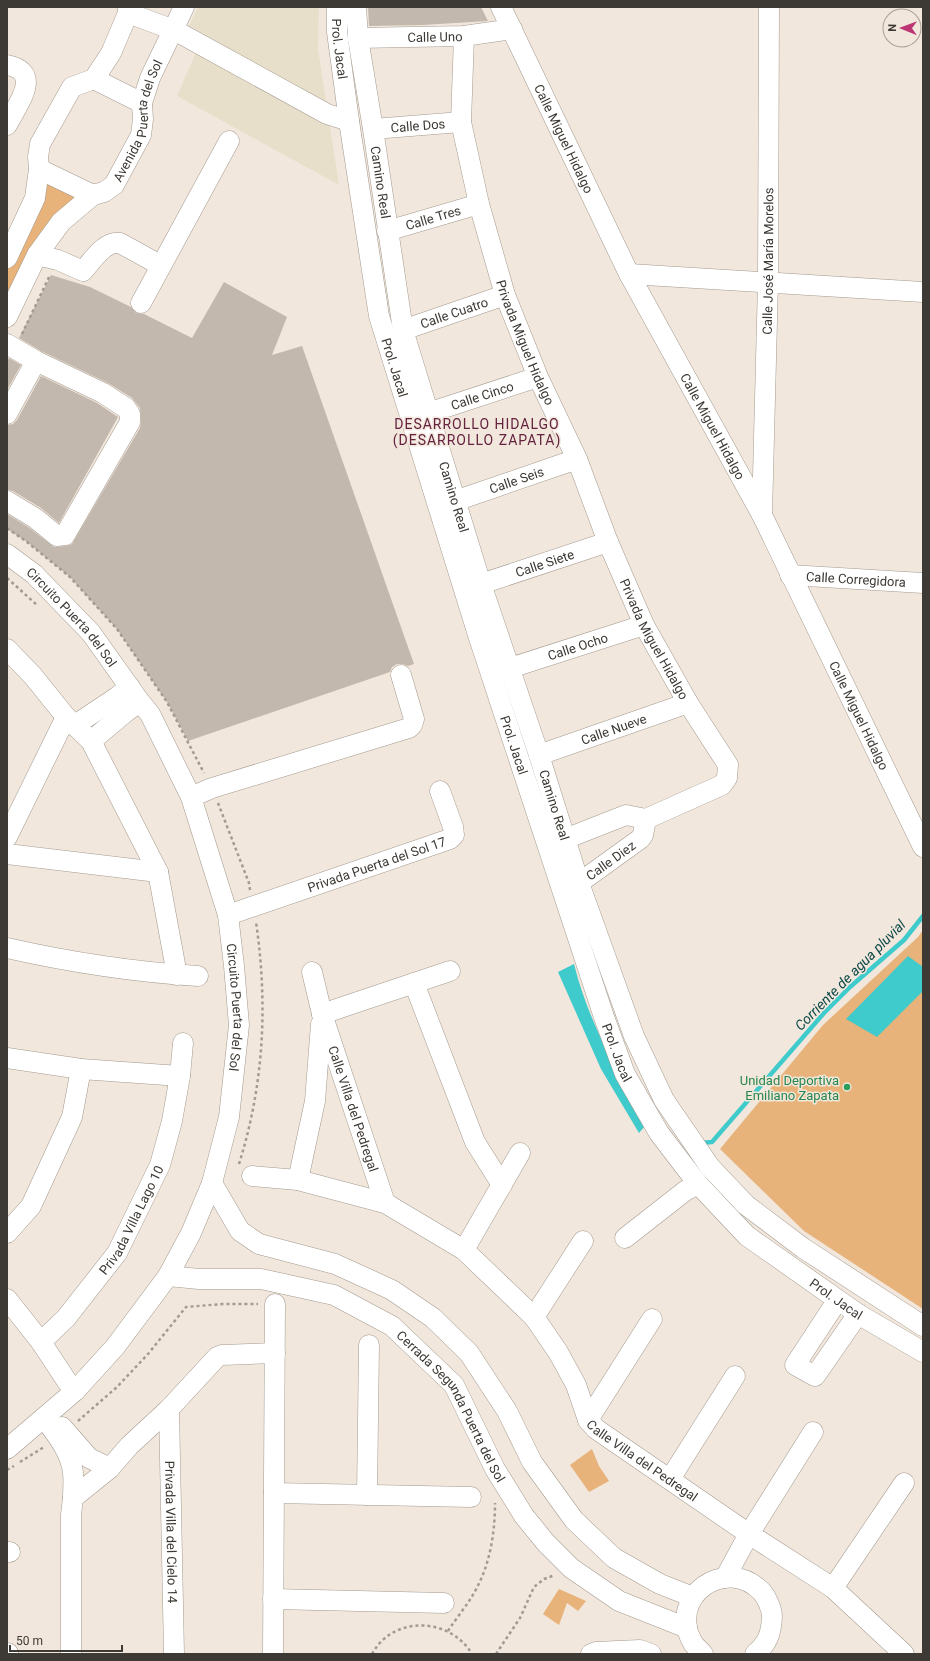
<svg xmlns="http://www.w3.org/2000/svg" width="930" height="1661" font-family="Roboto,sans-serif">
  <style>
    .commercial { fill: #e7dfca }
    .green { fill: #e7b37a }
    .water { fill: #3fcacb }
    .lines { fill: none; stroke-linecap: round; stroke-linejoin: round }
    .stream { stroke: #3fcacb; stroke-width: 4.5 }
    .building { fill: #c3b8ad }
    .minor-casing { stroke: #a49a8f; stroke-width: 21 }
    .path { stroke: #a29b92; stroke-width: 2.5; stroke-dasharray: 3 3; stroke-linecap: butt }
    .minor { stroke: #fff; stroke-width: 20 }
    .leisure-dot { fill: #2e9e5b; stroke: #f2e7dc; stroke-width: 1.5 }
    .labels { text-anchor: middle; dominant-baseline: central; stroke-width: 3; stroke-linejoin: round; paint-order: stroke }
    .street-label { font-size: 13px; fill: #3d3934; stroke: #f2e7dc }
    .leisure-label { font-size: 13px; fill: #27864d; stroke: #f2e7dc; text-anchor: end }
    .neighbourhood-label { font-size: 14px; letter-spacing: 1px; fill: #64223e; stroke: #f2e7dc }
    .water-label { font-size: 14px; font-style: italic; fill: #0c4949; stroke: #f2e7dc }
  </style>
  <rect width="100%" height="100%" fill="#f2e7dc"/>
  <path class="commercial" d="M198 7H319L318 49 339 185 177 96 204 34 189 26Z"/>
  <path class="green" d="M39 169 93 195 61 222 7 319V258Z
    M923 930V1309L804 1231 720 1149 823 1025 918 937Z
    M592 1449 599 1466 609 1481 589 1492 570 1465Z
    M559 1589 586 1601 578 1611 567 1603 559 1625 543 1614Z"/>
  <path class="water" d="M908 956 923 967V991L877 1037 846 1019Z
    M574 964C588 1021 619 1075 645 1126L639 1133 601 1069 558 972Z"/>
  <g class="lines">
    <path class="stream" d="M701 1143 712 1142 824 1013 850 987 904 940 923 916"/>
  </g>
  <path class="building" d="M368 7H481L488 21 423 25 369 26Z
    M51 275 90 287 131 307 136 313 144 314 192 338 224 282 287 317 272 355 302 346 414 664 408 666 403 664H397L392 667 390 672 188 741 167 702 117 629 70 577 27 542 7 529V514L28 527 54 547 66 546 72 544 140 428 141 422 140 408 132 398 108 383 41 351 19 338Z
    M9 358 21 365 7 390V362Z
    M41 376 97 403 118 417 59 523 41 508 13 491 7 490V425L13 424 17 420Z"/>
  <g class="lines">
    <g class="minor-casing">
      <g id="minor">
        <path id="s1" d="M337 7V32L349 121 379 316 479 638 604 1017 625 1074 659 1133 698 1184 747 1236 858 1314 923 1352"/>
        <path id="s2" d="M356 7 358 38 373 129 403 330 481 584 539 755 579 883 634 1036 664 1100 710 1167 746 1205 803 1248 923 1326"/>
        <path id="s3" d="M501 7 629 274 762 515 923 847"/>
        <path d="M128 13 174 30 327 114 349 121"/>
        <path id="s4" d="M464 36 461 122 479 204 505 295 538 377 577 459 608 542 644 625 688 703 728 765 727 778 722 785 646 819 626 815 565 839"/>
        <path id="s5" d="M358 38 464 36 512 29"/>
        <path d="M7 65C44 72 17 105 7 125"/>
        <path d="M94 79 142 103"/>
        <path id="s6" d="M373 129 461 122"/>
        <path d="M39 169 93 195"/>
        <path id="s7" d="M387 231 479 204"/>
        <path d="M37 255 58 260 83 271C93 260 104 241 120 243L160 265"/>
        <path d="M7 258 35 198 39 169 38 157 40 144 72 87 94 79 111 53 128 13V7"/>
        <path d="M629 274 923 292"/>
        <path d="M141 303 229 141"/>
        <path id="s8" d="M7 317 37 255 61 222 93 195 104 192 114 185 141 135 143 119 142 103 150 78 184 7"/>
        <path id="s9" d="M403 330 505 295"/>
        <path d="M7 344 36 361 103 393 126 408 130 414V422L65 535 57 536 35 518 7 501"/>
        <path id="s10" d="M428 413 538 377"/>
        <path d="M7 414 36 361"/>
        <path id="s11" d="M455 501 577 459"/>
        <path id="s12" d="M762 515 768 282 769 7"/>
        <path id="s13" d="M7 554 34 574 91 633 140 702 150 714 191 797 228 915 234 966 239 1025 229 1117 212 1183 191 1233 168 1276 115 1347 75 1391 7 1449"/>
        <path id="s14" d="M790 575 923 583"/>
        <path id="s15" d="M481 584 608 542"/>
        <path d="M7 649 33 676 66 717 91 741 158 872 177 975"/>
        <path id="s16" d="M510 668 644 625"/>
        <path d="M75 725 117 697 130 687"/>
        <path d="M91 741 127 711 140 702"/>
        <path id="s17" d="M539 755 688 703"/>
        <path d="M191 797 212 788 409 728 412 725 414 719 401 675"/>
        <path d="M7 837 66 717"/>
        <path d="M7 854 158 872"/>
        <path id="s18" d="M568 888 579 883 640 839 643 835 646 819"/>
        <path id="s19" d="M228 915 450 839 454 835 453 827 440 791"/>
        <path d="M7 948C69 962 134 972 198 976"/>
        <path id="s20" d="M312 972 322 1014 385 1203"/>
        <path d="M414 983 475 1142 502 1185"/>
        <path d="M322 1014 450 971"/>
        <path d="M7 1058 81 1069 180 1076"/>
        <path id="s21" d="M252 1176 298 1180 385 1203 464 1250 534 1317 558 1352 576 1385 588 1420 596 1429 749 1534 833 1588 904 1654"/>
        <path d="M298 1180 315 1101 321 1024"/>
        <path d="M212 1183 240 1231 259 1244 335 1264 392 1290 433 1318 469 1353 507 1411 532 1462 574 1520 614 1558 660 1584 693 1597"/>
        <path d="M7 1233 31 1206 72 1117 81 1069"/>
        <path d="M625 1238 685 1191 698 1184"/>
        <path d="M464 1250 520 1153"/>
        <path id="s22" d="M168 1276 199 1279H261L334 1295 392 1326 454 1385 495 1469 524 1516 546 1543 571 1568 619 1601 687 1628"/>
        <path d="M7 1299 41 1342 68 1383 75 1391"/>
        <path d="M837 1301 795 1365 815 1376 858 1314"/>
        <path d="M534 1317 583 1241"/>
        <path id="s23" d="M41 1342 66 1318 117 1253 160 1165 172 1121 180 1076 183 1043"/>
        <path id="s24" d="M169 1409 174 1654"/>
        <path d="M44 1418C56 1434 71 1452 73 1473 74 1481 73 1490 73 1498"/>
        <path d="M588 1420 652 1319"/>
        <path d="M62 1427 89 1458 110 1468"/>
        <path d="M670 1479 735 1376"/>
        <path d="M274 1493 471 1497"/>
        <path d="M367 1495 369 1345"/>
        <path d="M7 1552H10"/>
        <path d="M725 1578 749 1534 813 1432"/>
        <path d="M833 1588 904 1483"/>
        <path d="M273 1599 444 1603"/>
        <path d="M7 1653H8"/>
        <path d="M71 1654V1515L73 1498 110 1468 129 1446 169 1409 217 1357 222 1355 275 1353"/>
        <path d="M273 1654 275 1304"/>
        <path d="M591 1654 596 1652 640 1650 651 1654"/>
        <path d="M703 1654C700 1650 695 1647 693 1643 666 1597 726 1554 762 1592 767 1598 772 1609 772 1617 771 1634 768 1643 755 1654"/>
      </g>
    </g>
    <path class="path" d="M22 334 50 275
      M7 528 27 542 70 577 117 629 167 702 204 773
      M7 578 37 605
      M218 803 249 883 250 890
      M239 1164C264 1084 268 1005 256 922
      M78 1421 117 1387 148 1354 186 1307 222 1304H258
      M20 1462 44 1447
      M7 1470 14 1466
      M448 1631C455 1620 464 1609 471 1598 489 1570 495 1536 495 1503
      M372 1654C393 1615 450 1617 472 1654
      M496 1654 520 1618 534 1587 544 1579 555 1575"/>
    <use href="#minor" class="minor"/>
  </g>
  <circle class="leisure-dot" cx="847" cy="1087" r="4"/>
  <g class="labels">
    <g class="street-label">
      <text stroke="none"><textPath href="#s5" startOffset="77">Calle Uno</textPath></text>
      <text stroke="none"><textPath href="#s1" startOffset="42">Prol. Jacal</textPath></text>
      <text stroke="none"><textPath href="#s8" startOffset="245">Avenida Puerta del Sol</textPath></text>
      <text stroke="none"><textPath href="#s6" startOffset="45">Calle Dos</textPath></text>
      <text stroke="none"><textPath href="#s3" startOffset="146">Calle Miguel Hidalgo</textPath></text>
      <text stroke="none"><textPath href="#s2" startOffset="177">Camino Real</textPath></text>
      <text stroke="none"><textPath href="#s7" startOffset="48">Calle Tres</textPath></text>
      <text stroke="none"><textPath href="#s12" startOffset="254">Calle José María Morelos</textPath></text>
      <text stroke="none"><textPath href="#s9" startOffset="54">Calle Cuatro</textPath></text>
      <text stroke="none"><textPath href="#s4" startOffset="316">Privada Miguel Hidalgo</textPath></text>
      <text stroke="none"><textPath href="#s1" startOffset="366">Prol. Jacal</textPath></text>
      <text stroke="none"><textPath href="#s10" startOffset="57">Calle Cinco</textPath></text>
      <text stroke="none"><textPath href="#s3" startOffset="470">Calle Miguel Hidalgo</textPath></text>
      <text stroke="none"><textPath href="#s11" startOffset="65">Calle Seis</textPath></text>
      <text stroke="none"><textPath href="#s2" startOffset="501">Camino Real</textPath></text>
      <text stroke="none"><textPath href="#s15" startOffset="67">Calle Siete</textPath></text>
      <text stroke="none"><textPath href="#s14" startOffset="66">Calle Corregidora</textPath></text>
      <text stroke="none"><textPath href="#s13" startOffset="91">Circuito Puerta del Sol</textPath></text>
      <text stroke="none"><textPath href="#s4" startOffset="640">Privada Miguel Hidalgo</textPath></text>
      <text stroke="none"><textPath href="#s16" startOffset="71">Calle Ocho</textPath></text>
      <text stroke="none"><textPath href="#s3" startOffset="794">Calle Miguel Hidalgo</textPath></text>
      <text stroke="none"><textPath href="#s17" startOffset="79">Calle Nueve</textPath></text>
      <text stroke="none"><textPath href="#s1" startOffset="762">Prol. Jacal</textPath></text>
      <text stroke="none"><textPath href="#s2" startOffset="825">Camino Real</textPath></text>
      <text stroke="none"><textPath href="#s18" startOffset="51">Calle Diez</textPath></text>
      <text stroke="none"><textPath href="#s19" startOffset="157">Privada Puerta del Sol 17</textPath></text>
      <text stroke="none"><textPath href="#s13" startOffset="525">Circuito Puerta del Sol</textPath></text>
      <text stroke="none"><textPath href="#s1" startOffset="1086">Prol. Jacal</textPath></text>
      <text stroke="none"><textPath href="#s20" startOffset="143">Calle Villa del Pedregal</textPath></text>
      <text stroke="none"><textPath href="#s23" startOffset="153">Privada Villa Lago 10</textPath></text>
      <text stroke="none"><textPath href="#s1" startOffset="1422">Prol. Jacal</textPath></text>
      <text stroke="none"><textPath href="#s22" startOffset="335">Cerrada Segunda Puerta del Sol</textPath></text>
      <text stroke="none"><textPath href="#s21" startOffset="510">Calle Villa del Pedregal</textPath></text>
      <text stroke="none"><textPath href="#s24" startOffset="123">Privada Villa del Cielo 14</textPath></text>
    </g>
    <g class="leisure-label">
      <text x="839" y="1080">Unidad Deportiva<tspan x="839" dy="15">Emiliano Zapata</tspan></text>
    </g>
    <g class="neighbourhood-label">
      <text x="477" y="424">DESARROLLO HIDALGO<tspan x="477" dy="16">(DESARROLLO ZAPATA)</tspan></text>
    </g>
    <g class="water-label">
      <text transform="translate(850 975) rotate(-45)">Corriente de agua pluvial</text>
    </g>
  </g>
  <rect width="930" height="1661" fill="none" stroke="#3d3934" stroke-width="16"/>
  <g transform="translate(902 28) rotate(271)"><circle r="19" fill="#f2e7dc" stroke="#aaa199"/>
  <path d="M0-3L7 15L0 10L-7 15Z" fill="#bd3574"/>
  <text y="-6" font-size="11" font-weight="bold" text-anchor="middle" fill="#3d3934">N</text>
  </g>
  <path d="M10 1645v6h112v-6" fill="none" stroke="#3d3934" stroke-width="2"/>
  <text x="16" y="1645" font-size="12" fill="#3d3934" stroke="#f2e7dc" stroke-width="3" paint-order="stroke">50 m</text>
</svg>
